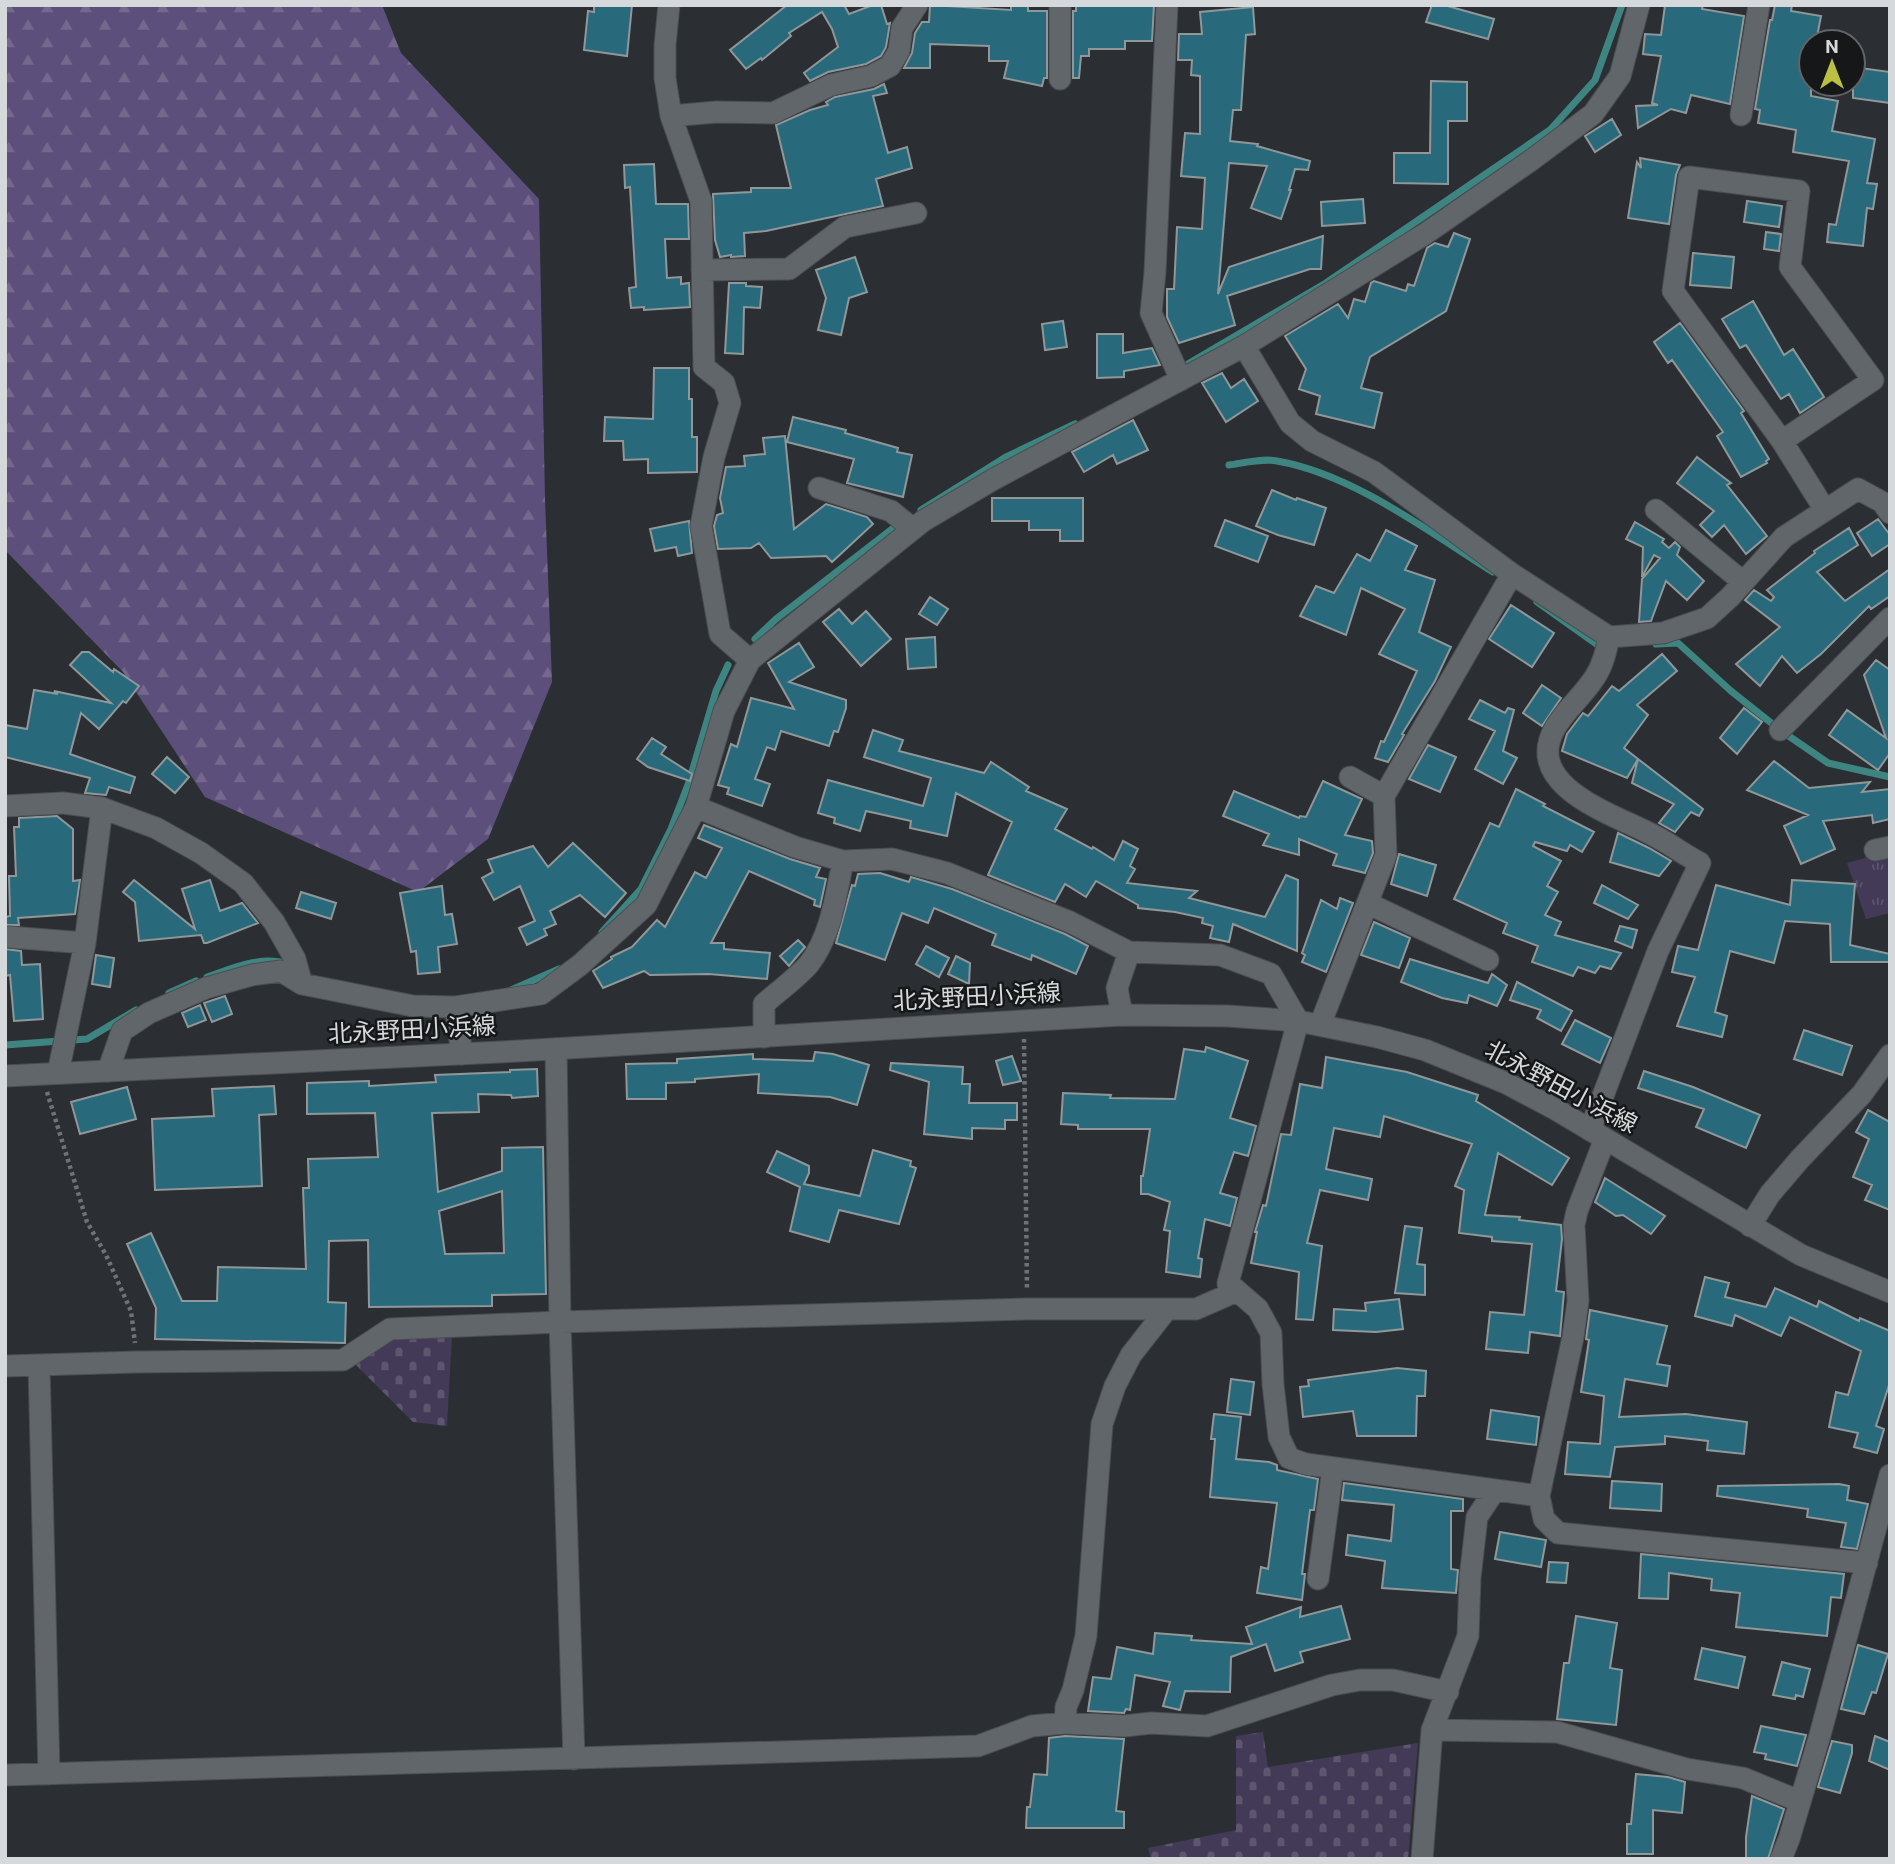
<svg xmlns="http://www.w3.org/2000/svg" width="1895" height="1864" font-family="Roboto,'Noto Sans JP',sans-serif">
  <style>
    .forest { fill: url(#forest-firs) }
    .cemetery { fill: url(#cemetery-stones) }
    .park { fill: url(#park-tufts) }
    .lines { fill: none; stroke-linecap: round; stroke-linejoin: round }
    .stream { stroke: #3e8581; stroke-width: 7 }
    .building { fill: #286a7b; stroke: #8f9799; stroke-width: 2; fill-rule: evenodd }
    .street-casing { stroke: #4a4d51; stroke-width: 23 }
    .secondary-casing { stroke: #4a4d51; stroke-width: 23 }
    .path { stroke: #6f7376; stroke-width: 4.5; stroke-dasharray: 3.5 3.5; stroke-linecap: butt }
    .street { stroke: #61666a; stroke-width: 21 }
    .secondary { stroke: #61666a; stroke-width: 21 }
    .labels { text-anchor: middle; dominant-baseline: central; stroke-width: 5; stroke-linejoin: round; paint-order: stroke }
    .street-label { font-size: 24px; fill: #d6d9db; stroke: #151719 }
  </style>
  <defs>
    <pattern id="forest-firs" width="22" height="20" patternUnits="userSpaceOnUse" patternTransform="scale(1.75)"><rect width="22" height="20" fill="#5d4f7b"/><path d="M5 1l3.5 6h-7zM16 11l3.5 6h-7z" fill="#74688d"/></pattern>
    <pattern id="cemetery-stones" width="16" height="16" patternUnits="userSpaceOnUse" patternTransform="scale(1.75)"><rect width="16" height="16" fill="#423a56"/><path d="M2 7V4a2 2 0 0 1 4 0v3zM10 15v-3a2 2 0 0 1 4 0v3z" fill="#5d566e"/></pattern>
    <pattern id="park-tufts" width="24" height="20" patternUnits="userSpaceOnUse" patternTransform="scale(1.75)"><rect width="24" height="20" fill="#423a56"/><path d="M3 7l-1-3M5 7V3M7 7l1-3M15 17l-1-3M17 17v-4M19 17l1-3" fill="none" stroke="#5d566e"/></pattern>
  </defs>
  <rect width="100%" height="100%" fill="#2b2f33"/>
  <path class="forest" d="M5 5H382L401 53 539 199 545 499 552 682 488 839 418 892 205 797 123 672 5 550Z"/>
  <path class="cemetery" d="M452 1336 447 1426 413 1422 353 1362 395 1337Z
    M1263 1732 1268 1767 1418 1743 1408 1859H1151L1148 1848 1236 1830V1736Z"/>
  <path class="park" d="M1890 851V913L1866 919 1847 863Z"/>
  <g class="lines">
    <path class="stream" d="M1181 368 1326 283 1550 130 1595 80 1622 5
      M1229 465C1244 463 1263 458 1277 461 1353 474 1429 532 1493 572
      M921 510 1006 457 1075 424
      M1537 602 1599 646 1606 645
      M755 639 776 619 896 526
      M1656 644 1678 643 1731 691 1780 730 1828 763 1890 777
      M602 932 641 889 671 829 689 782 716 691 728 665
      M207 977C231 969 262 955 287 964
      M509 991 559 969
      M169 993 196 981
      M5 1045 87 1039 136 1010"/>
  </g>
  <path class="building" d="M594 5H632L627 56 584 50 588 11 594 12Z
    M787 5H844L849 14 873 5H881L887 24 890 23 886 47 881 56 866 64 828 72 810 81 804 73 838 47 832 29 822 12 789 33 791 36 762 60 761 58 746 69 730 50Z
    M930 5 1011 10V5H1028V11H1047V78H1044L1042 86 1004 78 1008 61H989V46L930 44V68H904L912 53 915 33 922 22H929Z
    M1076 5H1154L1152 41H1125V49H1089V56H1081L1079 78H1073V11H1076Z
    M1432 5H1444L1494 19 1488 39 1426 22Z
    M1665 5H1703L1702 9 1744 16 1730 104 1691 95 1686 113 1671 109 1638 128 1636 106 1658 105 1652 103 1661 56 1643 54 1645 34 1661 35Z
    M1775 5H1792L1791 11 1821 16 1816 42H1811V96L1838 101 1832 131 1875 139 1867 183 1877 184 1873 209 1867 208 1863 246 1827 242 1829 224 1836 225 1849 161 1793 152 1796 130 1758 123 1760 110 1755 109 1770 20H1772Z
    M1253 7 1255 34 1246 35 1241 110H1233L1230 141 1258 144 1257 146 1310 161 1308 170 1295 169 1289 190H1291L1281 219 1251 208 1267 166 1229 163 1218 294 1229 267 1323 236 1321 269H1310L1227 296 1235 325 1179 343 1167 317V289H1174L1177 227 1202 229 1205 178 1181 176 1185 133 1200 134V76L1191 75 1192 60H1178L1179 34H1202L1200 12Z
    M1853 67 1890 72V103L1853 98Z
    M1431 81 1467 82V121H1448V184L1394 183V153H1430Z
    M884 84 887 93 873 96 888 153 907 147 912 168 876 179 883 206 766 231 744 233 745 256 731 257V255L720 257 715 240 713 194 751 192V188H791L776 125 810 110 828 105 826 102 835 97 874 89Z
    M1612 119 1621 135 1595 152 1585 136Z
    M1640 158 1680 165 1676 175 1669 224 1628 218 1637 162 1641 168Z
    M654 164 656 204H688L689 239H665L667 278 681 277V284L689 283 690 307 644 310V307L631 308 629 288 636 287 630 187 625 188 624 165Z
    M1363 199 1365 223 1322 226 1321 202Z
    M1747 201 1782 206 1779 227 1744 222Z
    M1766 232 1781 234 1779 251 1764 249Z
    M1454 233 1470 239 1446 311 1370 357 1361 388 1382 393 1374 428 1316 414 1320 396 1299 389 1306 369 1285 336 1338 304 1348 318 1354 299 1365 302 1371 283 1374 281 1406 291 1408 284 1414 286 1427 248 1435 243 1448 247Z
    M1693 253 1734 257 1731 288 1690 285Z
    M855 257 867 292 849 298 841 335 818 330 826 298 816 270Z
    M729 283H746V286L762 287 760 308 744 307 743 354 725 353Z
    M1753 301 1784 355 1793 349 1824 397 1800 413 1789 394 1781 399 1746 345 1740 348 1722 319Z
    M1063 321 1067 347 1045 350 1042 324Z
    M1680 323 1744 411 1741 413 1769 459 1766 461 1767 463 1741 477 1717 436 1723 432 1672 360 1668 363 1654 342Z
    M1097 334H1123V353L1152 348 1160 365 1124 371V377L1097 378Z
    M654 368H689V399H692V437H697V472L648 473V459L624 460 623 441H604L605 417 653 419Z
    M1222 373 1231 388 1244 379 1258 401 1226 422 1202 383Z
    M793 417 846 430 845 433 898 448 897 452 912 455 903 497 847 483 854 459 787 442Z
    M1133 420 1148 450 1117 464 1113 455 1084 472 1072 452Z
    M785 436 794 529 826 504 867 517 873 524 832 562 826 556 771 558 759 543 751 548 718 549 714 526 717 515 723 513 720 498 726 467 745 466 744 456 765 454 763 438Z
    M1697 457 1731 483 1727 485 1767 536 1746 554 1724 525 1712 537 1700 525 1714 511 1677 483Z
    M1272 490 1296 500 1297 498 1326 508 1314 545 1278 535 1256 526Z
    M992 498H1083V541H1060V530H1029V521H992Z
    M1878 519 1890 535V544L1872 556 1857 533Z
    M1225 520 1268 536 1258 562 1215 546Z
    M689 521 692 553 678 556 676 547 655 551 650 529Z
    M1635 522 1664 539 1662 542 1669 548 1675 542 1680 547 1677 555 1704 581 1687 600 1666 581 1651 621 1639 622 1642 579 1660 558 1654 555 1642 577 1643 547 1626 539Z
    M1849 528 1858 545 1817 572 1845 601 1890 569V596L1871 609 1869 606 1821 654 1797 673 1782 656 1760 686 1736 664 1780 627 1745 600 1754 590 1771 601 1774 597 1767 590 1815 553 1814 551Z
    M1386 530 1417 546 1405 570 1435 580 1419 632 1451 647 1435 681 1402 734 1404 735 1388 762 1375 758 1381 741 1384 742 1417 671 1379 654 1405 609 1361 588 1346 635 1300 616 1316 586 1334 593 1357 554 1370 561Z
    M930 597 948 609 937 625 919 614Z
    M1511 605 1554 633 1532 667 1489 639Z
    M839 609 852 624 866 611 891 639 861 666 823 622Z
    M935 637 936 667 908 669 906 639Z
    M799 643 814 667 789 682 846 700V708L838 732 834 731 829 746 781 731 775 750 767 747 755 779 770 784 762 806 727 794 729 788 718 785 731 744 737 747 751 698 794 709 768 663Z
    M82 652H89L113 672 114 669 139 686 126 703 123 701 99 729 81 713 70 754 135 777 130 793 109 787 106 795 85 793 90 778 5 757V725L27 729 34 690 58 694 54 691 111 703 70 665Z
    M1662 654 1677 671 1637 705 1648 715 1624 748 1638 759 1627 778 1562 751 1567 734 1583 713 1588 716 1612 686 1619 691Z
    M1876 660 1890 670V753L1878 770 1829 735 1847 710 1886 738 1864 675Z
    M1542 685 1561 698 1542 726 1523 713Z
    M1480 700 1505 713 1508 708 1514 710 1503 751 1517 758 1503 784 1475 769 1495 731 1469 719Z
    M1744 708 1762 722 1737 754 1720 738Z
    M873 730 903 740 899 751 984 773 991 762 1029 787 1026 791 1067 809 1055 829 1092 849 1093 847 1114 860 1123 841 1138 849 1130 866 1135 869 1127 883 1197 891 1189 898 1265 917 1286 875 1298 880 1297 951 1233 924 1229 942 1210 938 1213 926 1202 923 1203 918 1175 912 1138 908V905L1096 881 1086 897 1065 884 1055 902 988 875 1012 822 956 793 947 836 910 828 911 821 866 811 860 831 834 823 835 818 818 813 828 780 923 806 931 778 864 757Z
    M652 738 666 747 661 754 692 774 690 781 648 767 637 759Z
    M1428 745 1456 757 1440 792 1409 779Z
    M167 757 189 777 175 793 152 774Z
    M1638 759 1703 809 1699 816 1691 812 1675 832 1659 823 1674 804 1632 783Z
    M1774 761 1809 788 1870 782 1862 792 1890 789V819L1873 823 1872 815 1823 821 1835 849 1801 864 1784 826 1808 815 1747 790Z
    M1323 781 1362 799 1345 835 1372 841 1373 853 1365 873 1333 865 1337 854 1299 839V855L1263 845 1269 834 1223 816 1234 791 1299 818 1300 816 1306 817Z
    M1516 789 1545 804 1543 806 1594 832 1582 852 1570 845 1567 851 1535 842 1533 846 1561 861 1547 886 1558 892 1545 915 1561 922 1555 935 1621 953 1611 969 1600 966 1595 973 1578 967 1573 976 1532 962 1538 946 1503 933 1507 923 1454 899 1490 823 1499 827Z
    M57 816 73 829V881L80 880 75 914 18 918 19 925H5V917L10 916 9 876H16L14 827H19V818Z
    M704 825 790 859 820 868 816 877 826 879 820 907 814 905 815 900 749 871 711 943H724V949L770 953 767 979 709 974 650 975 644 971 603 988 593 971 612 959 611 957 632 947 657 920 665 927 695 872 706 878 722 848 698 838Z
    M1618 833 1649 848 1671 861 1659 876 1610 862Z
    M573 843 626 893 605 917 580 895 550 911 556 924 544 929 547 935 527 945 519 928 535 921 520 886 494 900 482 878 493 872 488 860 533 846 548 867Z
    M1399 854 1436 865 1427 896 1391 884Z
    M880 873 909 882 911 877 952 889 1065 934 1088 946 1076 974 1032 955 1031 960 992 945 996 934 934 908 928 923 902 913 885 960 836 943 852 885 855 886 858 874Z
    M134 880 195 929 182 889 210 880 220 911 242 903 258 923 207 943H204L201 935 139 941 135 902 123 892Z
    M1792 880 1855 884 1850 945 1890 954V962H1831L1830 924 1785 921 1774 963 1730 951 1715 1012 1727 1016 1722 1037 1677 1026 1695 977 1672 972 1678 946 1698 950 1716 885 1790 905Z
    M1602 885 1638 905 1628 919 1594 903Z
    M442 886 445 915 452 914 457 944 438 947 440 972 418 974 416 951 411 952 400 893Z
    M301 892 336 903 331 919 296 908Z
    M1340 898 1353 903 1326 972 1302 962 1305 955 1302 953 1321 900 1337 909Z
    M1374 922 1410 938 1399 968 1361 955Z
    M1620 926 1637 930 1632 948 1615 941Z
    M798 940 805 947 789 966 780 956Z
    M926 946 949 958 939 977 916 964Z
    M5 949 21 951 22 965 40 964 43 1019 14 1021 10 975 5 976Z
    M96 955 114 958 110 987 92 984Z
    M956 956 970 963 969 984 948 974Z
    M1410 959 1488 983 1492 974 1507 985 1497 1006 1469 995 1467 1003 1442 998 1401 982Z
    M1517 982 1572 1011 1561 1031 1537 1018 1541 1010 1510 1000Z
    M225 996 232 1014 212 1022 204 1003Z
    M200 1005 206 1020 188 1027 182 1013Z
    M1575 1020 1611 1038 1600 1063 1562 1044Z
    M1804 1030 1852 1046 1842 1075 1794 1059Z
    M1206 1047 1248 1061 1230 1118 1256 1126 1248 1156 1234 1152 1220 1193 1237 1198 1230 1226 1205 1219 1198 1258 1202 1259 1200 1277 1166 1272 1170 1231 1164 1230 1170 1202 1148 1194H1141V1176H1143L1150 1129H1078V1125L1061 1124 1063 1093 1111 1095 1110 1098 1175 1099 1184 1049 1205 1052Z
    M815 1052 833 1054 869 1065 857 1105 830 1097 758 1093 759 1074 695 1079V1082L666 1083V1099H627L626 1064 677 1063V1059L753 1054V1059L813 1061Z
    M1012 1056 1021 1081 1003 1085 996 1061Z
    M1326 1057 1407 1072 1478 1095 1476 1101 1569 1158 1552 1185 1498 1153 1485 1215 1520 1217 1519 1220 1561 1225 1562 1239 1556 1291 1564 1292 1560 1336 1530 1332 1528 1353 1486 1349 1490 1312 1524 1315 1532 1244 1492 1241V1237L1459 1233 1464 1190 1455 1186 1472 1144 1384 1116 1380 1137 1334 1128 1326 1169 1372 1179 1368 1200 1320 1190 1307 1243 1322 1246 1313 1320 1296 1319 1299 1272 1251 1263 1257 1232H1255L1263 1205 1266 1206 1281 1134 1291 1135 1300 1084 1322 1088Z
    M891 1063 963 1067 962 1084H970L969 1103H1017V1120H1005V1129L972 1128V1139L924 1134 929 1082 890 1070Z
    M537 1069 538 1096 512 1098 511 1095 478 1094 479 1112 432 1113 438 1192 502 1171V1148L543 1147 546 1294 492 1295V1306L369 1307 368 1240 329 1241 328 1302 346 1303 345 1343 155 1339 156 1308 127 1244 151 1233 182 1301H217L218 1267 306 1269 303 1188H309L308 1159 378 1157 375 1113 307 1114V1083L369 1081V1086L436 1082 435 1075 510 1072V1070ZM502 1191 504 1253 445 1254 439 1211Z
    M1644 1071 1693 1087 1760 1115 1746 1148 1696 1127 1704 1109 1638 1088Z
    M274 1086 276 1114 259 1115 262 1186 155 1190 152 1119 214 1116 212 1089Z
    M127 1087 136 1119 80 1134 71 1102Z
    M1868 1110 1890 1122V1210L1865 1200 1872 1185 1853 1177 1869 1139 1856 1132Z
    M873 1150 911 1161 910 1166 916 1168 899 1224 839 1210 829 1242 790 1231 800 1187 767 1172 777 1151 809 1166V1173L804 1184 860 1196Z
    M1605 1178 1665 1216 1651 1234 1623 1215 1616 1216 1595 1202Z
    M1405 1226 1422 1228 1417 1264 1425 1265V1295L1395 1293Z
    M1705 1277 1729 1283 1725 1297 1766 1307 1775 1288 1817 1307 1819 1301 1859 1321 1860 1318 1890 1331V1382L1876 1426 1884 1429 1877 1453 1854 1447 1858 1433 1829 1427 1836 1392 1848 1395 1861 1351 1790 1317 1781 1336 1735 1315 1732 1326 1695 1316Z
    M1399 1299 1403 1329 1376 1332 1333 1330 1334 1309 1366 1311 1365 1303Z
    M1590 1310 1667 1326 1657 1364 1670 1366 1667 1386 1625 1379 1619 1417 1686 1414 1747 1422 1744 1454 1707 1450 1708 1441 1665 1436V1444L1615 1447 1610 1477 1565 1474 1568 1442 1600 1444 1604 1396 1581 1392 1589 1340 1586 1339Z
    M1397 1368 1426 1371 1425 1396H1417L1416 1436H1357L1353 1411 1303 1417 1300 1387 1309 1386 1308 1380Z
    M1231 1379 1254 1382 1250 1415 1227 1412Z
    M1491 1410 1539 1417 1536 1445 1487 1439Z
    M1214 1414 1241 1417 1236 1459 1269 1462 1277 1465V1470L1318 1479 1314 1510H1310L1302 1574H1305L1302 1600 1257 1593 1261 1567 1268 1569 1277 1503 1210 1497 1215 1439H1211Z
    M1612 1481 1662 1484 1661 1511 1610 1508Z
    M1344 1483 1463 1499V1511H1451V1569L1458 1570 1456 1593 1382 1588 1385 1561 1346 1555 1348 1535 1391 1541 1394 1505 1342 1500Z
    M1839 1484 1849 1486 1847 1500 1868 1504 1857 1549 1841 1547 1846 1523 1807 1517 1808 1509 1717 1496 1718 1486Z
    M1500 1532 1546 1540 1541 1567 1495 1559Z
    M1641 1554 1844 1574 1841 1598 1831 1597 1827 1636 1736 1627 1740 1593 1711 1590 1712 1579 1669 1573 1668 1599 1639 1598Z
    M1549 1562 1568 1563 1566 1583 1547 1582Z
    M1341 1606 1350 1639 1300 1652 1303 1662 1275 1671 1266 1644 1231 1657 1230 1692 1185 1691 1180 1710 1163 1706 1170 1682 1135 1675 1130 1710 1126 1709 1124 1713 1088 1711 1093 1677 1111 1679 1117 1647 1153 1654 1155 1633 1192 1636 1191 1640 1252 1644 1246 1627 1301 1607 1300 1617Z
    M1576 1616 1617 1623 1610 1668 1622 1670 1616 1725 1557 1719 1564 1663H1569Z
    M1858 1645 1888 1654 1876 1693 1872 1692 1864 1714 1841 1709Z
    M1702 1648 1745 1657 1738 1688 1695 1679Z
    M1782 1662 1810 1669 1803 1697 1796 1695 1795 1699 1773 1695Z
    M1761 1726 1806 1735 1797 1766 1765 1759 1766 1754 1754 1752Z
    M1065 1736 1124 1739 1116 1811 1124 1812V1828H1026L1027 1807H1030L1034 1774 1047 1775 1049 1738Z
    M1875 1736 1890 1742V1770L1869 1761Z
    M1832 1741 1852 1745V1753L1840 1793 1818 1787Z
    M1636 1774 1668 1777 1685 1782 1682 1813 1653 1810V1854H1627V1824H1631Z
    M1752 1796 1784 1809 1768 1859H1746V1837Z"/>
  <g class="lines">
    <g class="street-casing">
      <path id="street" d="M669 5 665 45V78L671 116 701 201 704 367 724 383 730 403 714 457 701 526 720 634 750 660
        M1060 5V79
        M1167 5 1155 272 1151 313 1181 380
        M1741 115 1759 5
        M671 116 716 112 773 113 831 85 871 76 890 66 899 51 902 28 917 5
        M702 270 789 269 845 227 916 213
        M1244 346 1290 423 1312 441 1374 472 1512 574 1609 637 1663 633 1707 618 1730 597 1784 537 1858 489 1882 502 1890 513
        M1782 441 1873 380 1790 267 1799 191 1689 177 1673 291 1782 441 1825 510
        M819 488 891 511 913 529
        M1656 510 1743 582
        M1780 730 1890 618
        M1350 777 1384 796
        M5 806 63 803 102 808 156 828 201 853 243 883 274 922 295 959 302 984
        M696 807 795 847 843 861 892 859 947 873 1070 922 1129 952 1220 955 1271 974 1298 1021 1228 1283 1258 1309 1271 1333 1273 1384 1279 1437 1289 1458 1306 1464 1539 1496
        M1875 850 1890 847
        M1369 904 1488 960
        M9 937 85 943
        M455 1007 462 1054
        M1122 1015 1117 988 1129 952
        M1320 1025 1386 855 1384 796 1512 574
        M764 1037V1004C778 991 796 979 809 964 831 936 836 895 843 861
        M556 1049 560 1322 574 1759
        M108 1071 122 1031 149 1013 206 988 252 975 281 971 302 984 413 1006 455 1007 541 994 580 965 646 905 696 807 724 711 750 660 923 521 994 479 1244 346 1425 234 1530 161 1593 114 1620 76 1639 5
        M58 1073 85 943 102 808
        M1590 1130 1658 951 1700 863C1683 854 1666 841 1649 833 1612 814 1522 785 1555 728 1565 710 1583 696 1595 677 1603 665 1606 651 1609 637
        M1605 1139 1577 1211 1574 1225 1578 1301 1573 1337 1539 1496 1544 1519 1558 1533 1867 1563
        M39 1365 49 1774
        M5 1366 136 1362 343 1360 390 1329 560 1322 1027 1309H1196L1237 1291
        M1318 1579 1333 1468
        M1065 1723 1066 1707 1073 1690 1086 1636 1102 1424 1115 1386 1131 1355 1167 1309
        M1432 1730 1557 1732 1687 1769 1743 1778 1799 1801
        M5 1775 978 1746 1032 1726 1065 1723 1124 1726 1151 1723 1207 1726 1332 1685 1360 1680H1393L1448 1692
        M1422 1859 1432 1730 1468 1636 1470 1578 1477 1517 1495 1490
        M1781 1859 1789 1839 1820 1735 1890 1475"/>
    </g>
    <g class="secondary-casing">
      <path id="secondary" d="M5 1076 519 1051 1122 1015 1228 1016 1298 1021 1377 1037 1425 1050 1506 1083 1555 1109 1801 1255 1890 1292
        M1750 1226 1770 1194 1800 1159 1862 1094 1890 1055"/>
    </g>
    <path class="path" d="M1024 1039 1027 1289
      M47 1092 87 1222 106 1255 131 1311 135 1343"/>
    <use href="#street" class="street"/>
    <use href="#secondary" class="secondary"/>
  </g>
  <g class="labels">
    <g class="street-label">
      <text transform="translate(977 997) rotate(-3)">北永野田小浜線</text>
      <text transform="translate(412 1030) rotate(-3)">北永野田小浜線</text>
      <text transform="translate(1561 1087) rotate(28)">北永野田小浜線</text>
    </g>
  </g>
  <rect width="1895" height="1864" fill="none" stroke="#d6d9db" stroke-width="14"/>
  <g transform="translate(1832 63)"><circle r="33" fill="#151719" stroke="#626567" stroke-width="2"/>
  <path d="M0-5L12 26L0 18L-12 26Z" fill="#bbc044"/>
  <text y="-10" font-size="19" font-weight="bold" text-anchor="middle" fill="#d6d9db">N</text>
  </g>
</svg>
